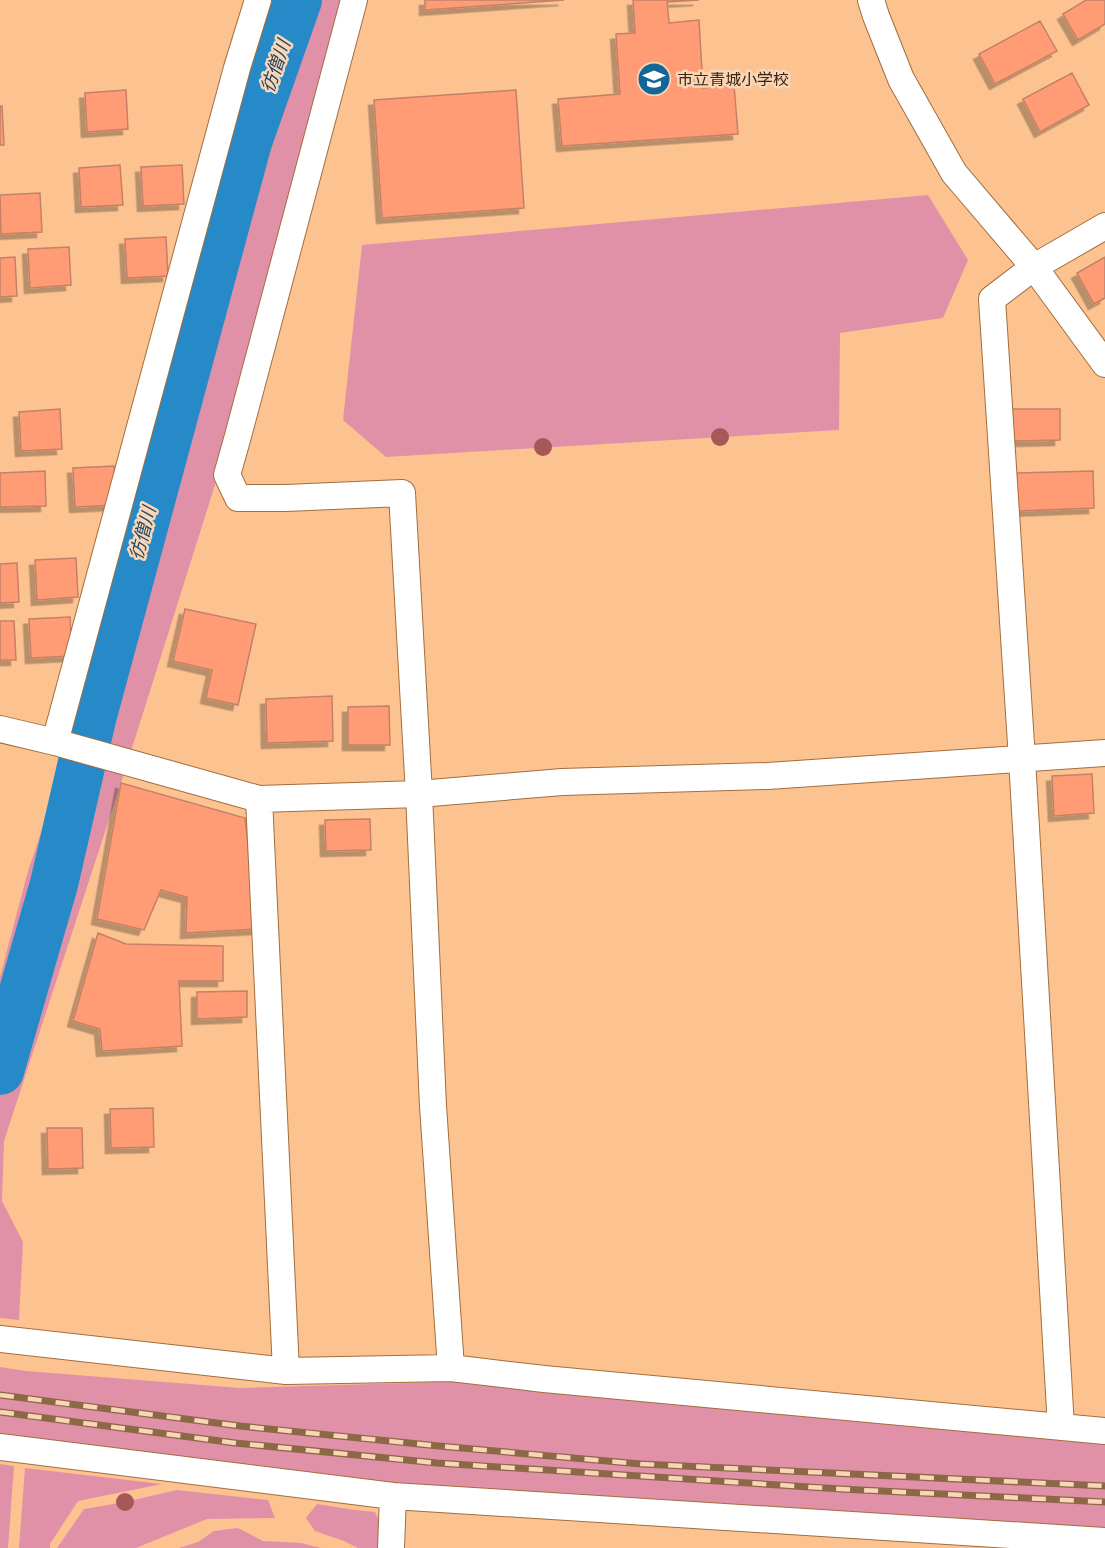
<svg xmlns="http://www.w3.org/2000/svg" width="1105" height="1548" font-family="'Golos Text','Noto Sans JP',sans-serif">
  <style>
    .green { fill: #e191a7 }
    .lines { fill: none; stroke-linecap: round; stroke-linejoin: round }
    .river { stroke: #268ac9; stroke-width: 48 }
    .building { fill: #ff9c75; stroke: #c48167; stroke-width: 1.5; filter: url(#shadow) }
    .minor-casing { stroke: #a26e3e; stroke-width: 28 }
    .minor { stroke: #fff; stroke-width: 26 }
    .rail-casing { stroke: #8d6847; stroke-width: 7 }
    .rail { stroke: #f9d6b8; stroke-width: 4.5; stroke-dasharray: 14; stroke-linecap: butt }
    .tree { fill: #a65859 }
    .labels { text-anchor: middle; dominant-baseline: central; stroke-width: 5; stroke-linejoin: round; paint-order: stroke }
    .poi-label { font-size: 16px; fill: #3b2511; stroke: #f9d6b8; text-anchor: start }
    .water-label { font-size: 18px; font-style: italic; fill: #204662; stroke: #f9d6b8 }
  </style>
  <defs>
    <filter id="shadow"><feDropShadow dx="-5.5" dy="5.5" stdDeviation="0" flood-color="#0004"/></filter>
  </defs>
  <rect width="100%" height="100%" fill="#fcc391"/>
  <path class="green" d="M259 0H345L278 285 121 783 4 1141 2 1201 23 1242 19 1320 0 1318V977L28 871 74 735 85 630Z
    M928 195 968 260 943 318 840 333 839 430 386 457 343 420 362 245Z
    M0 1367 26 1371 240 1388 544 1379 1105 1431V1541L280 1482 0 1437Z
    M0 1464 14 1466 8 1548H0Z
    M25 1468 162 1484 78 1501 50 1544V1548H19Z
    M177 1490 268 1500 275 1518 207 1519 136 1548H57L84 1509 125 1502Z
    M317 1504 355 1510 375 1512 386 1534V1548H358L344 1541 315 1531 306 1518Z
    M238 1528 263 1541 301 1543 321 1548H179L198 1542 214 1531Z"/>
  <g class="lines">
    <path class="river" d="M0 1071 54 884 92 719 248 142 298 0"/>
  </g>
  <path class="building" d="M425 0H564L425 10Z
    M633 0H699L667 2 669 23 699 20 703 88 734 85 738 134 562 146 558 99 620 94 616 34 635 33Z
    M1086 0H1105V24L1078 40 1063 14Z
    M1040 21 1057 51 995 84 979 54Z
    M1072 73 1089 105 1040 132 1023 99Z
    M126 90 128 129 87 132 85 93Z
    M516 90 524 208 382 218 374 100Z
    M0 106H2L4 145H0Z
    M120 165 123 205 81 207 79 168Z
    M182 165 184 204 143 206 141 167Z
    M40 193 42 232 1 234 0 195Z
    M166 237 168 276 127 278 125 239Z
    M69 247 71 285 30 288 28 249Z
    M15 257 17 296 0 297V258Z
    M1105 257V298L1094 304 1077 273Z
    M60 409 62 449 21 451 19 412Z
    M1011 409H1060V440L1012 441Z
    M114 466 116 505 75 507 73 468Z
    M45 471 46 506 0 507V473Z
    M1093 471 1094 508 1017 511 1016 473Z
    M76 558 78 597 37 600 35 560Z
    M17 563 19 602 0 603V564Z
    M185 609 256 624 238 705 206 698 212 670 173 661Z
    M70 617 72 656 31 658 29 619Z
    M0 621H14L16 660H0Z
    M332 696 333 741 267 743 266 699Z
    M389 706 390 745H348V707Z
    M1092 774 1094 813 1054 816 1052 776Z
    M121 783 245 818 258 929 186 933 187 897 161 890 144 930 97 919Z
    M370 819 371 850 326 851 325 820Z
    M98 933 126 944 223 946V981H179L182 1046 102 1051 100 1029 73 1021Z
    M247 991V1017L197 1019V992Z
    M153 1108 154 1147 111 1148 110 1109Z
    M47 1128H82L83 1168 48 1169Z"/>
  <g class="lines">
    <g class="minor-casing">
      <path id="minor" d="M354 0 238 436 227 475 238 498H286L402 493 419 794 433 1106 451 1368
        M871 0 876 16 901 79 954 173 1034 267 1105 364
        M0 729 55 742 259 799 419 794 562 782 768 776 1105 753
        M55 742 237 68 258 0
        M259 799 286 1371
        M0 1339 286 1371 451 1368 544 1379 1105 1431
        M1061 1427 1022 759 992 299 1034 267 1105 226
        M0 1447 393 1496 1105 1541
        M391 1548 393 1496"/>
    </g>
    <use href="#minor" class="minor"/>
    <g class="rail-casing">
      <path id="rail" d="M0 1395 240 1426 439 1446 641 1464 1105 1486
        M0 1412 235 1443 437 1463 841 1489 1105 1502"/>
    </g>
    <use href="#rail" class="rail"/>
  </g>
  <g class="tree">
    <circle cx="720" cy="437" r="9"/>
    <circle cx="543" cy="447" r="9"/>
    <circle cx="125" cy="1502" r="9"/>
  </g>
  <defs>
    <g id="school-disc" transform="scale(1.725)"><circle r="9.5" fill="#146698" stroke="#f9d6b8"/><path d="M0-5L7-2L0 1L-7-2ZM-4 1L0 2.5L4 1V4Q0 6-4 4Z" fill="#fff"/></g>
  </defs>
  <g fill-rule="evenodd">
    <use href="#school-disc" x="654" y="79"/>
  </g>
  <g class="labels">
    <g class="poi-label">
      <text x="677" y="79">市立青城小学校</text>
    </g>
    <g class="water-label">
      <text transform="translate(275 66) rotate(-71)">彷僧川</text>
      <text transform="translate(142 533) rotate(-75)">彷僧川</text>
    </g>
  </g>
</svg>
